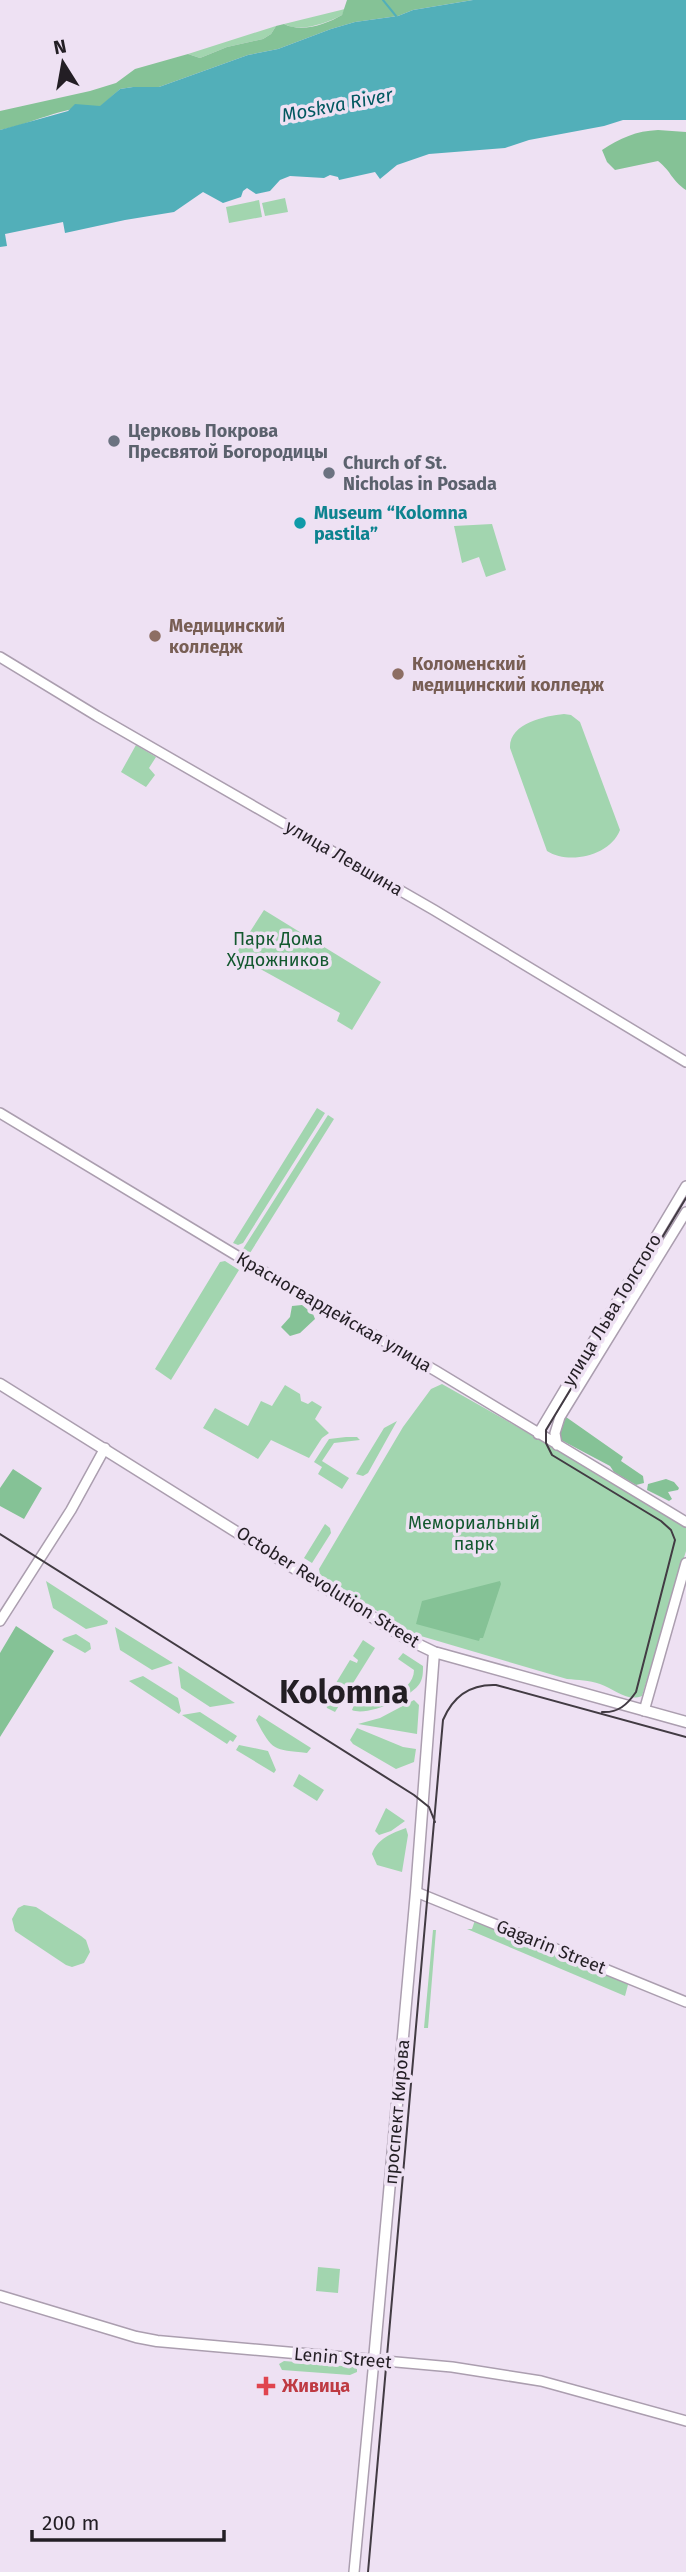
<svg xmlns="http://www.w3.org/2000/svg" width="686" height="2572" font-family="'Fira Sans',sans-serif">
  <style>
    .green { fill: #a2d5af }
    .forest { fill: #85c296 }
    .water { fill: #52afb9 }
    .lines { fill: none; stroke-linecap: round; stroke-linejoin: round }
    .stream { stroke: #52afb9; stroke-width: 2 }
    .secondary-casing { stroke: #ab9eaf; stroke-width: 12 }
    .primary-casing { stroke: #ab9eaf; stroke-width: 13 }
    .secondary { stroke: #fff; stroke-width: 9 }
    .primary { stroke: #fff; stroke-width: 10 }
    .tram { stroke: #423b43; stroke-width: 2 }
    .worship-dot { fill: #6b7280; stroke: #eee1f3; stroke-width: 2.5 }
    .culture-dot { fill: #0f9aa8; stroke: #eee1f3; stroke-width: 2.5 }
    .education-dot { fill: #8d6e63; stroke: #eee1f3; stroke-width: 2.5 }
    .health-dot { fill: #e0444e; stroke: #eee1f3; stroke-width: 2.5 }
    .labels { text-anchor: middle; dominant-baseline: central; stroke-width: 7; stroke-linejoin: round; paint-order: stroke }
    .worship-label { font-size: 18px; font-weight: bold; fill: #5b616d; stroke: #eee1f3; text-anchor: start }
    .culture-label { font-size: 18px; font-weight: bold; fill: #0d838f; stroke: #eee1f3; text-anchor: start }
    .education-label { font-size: 18px; font-weight: bold; fill: #785e54; stroke: #eee1f3; text-anchor: start }
    .street-label { font-size: 18px; fill: #231e24; stroke: #eee1f3 }
    .park-label { font-size: 18px; fill: #13582f; stroke: #eee1f3 }
    .health-label { font-size: 18px; font-weight: bold; fill: #be3a42; stroke: #eee1f3; text-anchor: start }
    .water-label { font-size: 19px; font-style: italic; fill: #025860; stroke: #eee1f3 }
    .town-label { font-size: 32px; font-weight: bold; fill: #231e24; stroke: #eee1f3 }
  </style>
  <rect width="100%" height="100%" fill="#eee1f3"/>
  <path class="green" d="M345 9 342 15C327 23 300 33 284 24Z
    M276 26 271 34 263 39 227 47 200 58 188 54Z
    M285 198 288 212 265 216 262 203Z
    M259 200 262 217 229 223 226 207Z
    M492 524 506 570 486 577 479 557 462 563 454 526Z
    M564 714 571 715 580 722 620 830C610 856 569 865 547 851L510 748C509 723 545 716 564 714Z
    M136 745 156 757 149 768 155 775 146 787 121 772Z
    M264 910 381 982 352 1030 337 1021 340 1013 235 955Z
    M317 1108 325 1113 243 1243 238 1245 233 1243Z
    M328 1115 334 1119 250 1253 243 1249Z
    M225 1261 239 1270 171 1380 155 1369 220 1262Z
    M442 1384 546 1443 686 1528V1551L642 1696C627 1702 614 1689 600 1684 589 1680 578 1680 567 1679L414 1634 320 1575 319 1569 403 1427 431 1389Z
    M285 1385 300 1394 301 1401 308 1404 312 1401 322 1407 315 1419 329 1433 322 1438 309 1458 271 1440 258 1459 203 1428 215 1408 248 1426 261 1401 272 1406Z
    M397 1421 368 1473 363 1476 356 1474 384 1428Z
    M346 1437H357L360 1440 334 1443 322 1461 349 1478 342 1489 318 1474 322 1467 314 1462 329 1439Z
    M325 1524 330 1528 331 1533 312 1563 304 1558Z
    M46 1581 108 1621 107 1624 86 1629 53 1608Z
    M115 1627 173 1663 152 1670 120 1650Z
    M76 1634 90 1643 91 1649 85 1653 62 1640 64 1638Z
    M363 1640 375 1648 335 1712 327 1708 325 1701 350 1660 357 1663 358 1660 353 1656Z
    M403 1653 423 1666C423 1672 423 1678 420 1683 412 1697 367 1717 352 1710L354 1705C372 1701 414 1695 414 1670L398 1659Z
    M178 1666 235 1703 210 1707 181 1688Z
    M143 1676 178 1698 181 1711 179 1714 129 1681Z
    M414 1700 419 1705 417 1734 358 1724 380 1718Z
    M200 1712 237 1736 233 1742 230 1740 227 1744 182 1715Z
    M259 1715 311 1748 307 1753C273 1749 273 1752 256 1720Z
    M357 1728 403 1747 416 1749 414 1762 396 1769 353 1744 350 1740Z
    M239 1745 268 1751 276 1770 274 1773 236 1750Z
    M299 1774 324 1790 317 1801 293 1786Z
    M386 1808 405 1821 391 1831 379 1835 375 1831Z
    M406 1828 408 1835 402 1872 377 1865 372 1854C377 1839 392 1833 406 1828Z
    M24 1905 36 1907 81 1936 86 1940 90 1952 84 1963 72 1967 66 1965 15 1931 12 1919 18 1908Z
    M475 1920 629 1981 625 1996 467 1929H472Z
    M433 1930H436L428 2028H424Z
    M318 2267 340 2269 338 2293 316 2291Z
    M284 2361 354 2367 357 2369V2372L350 2375 282 2370 279 2364Z"/>
  <path class="forest" d="M347 0H473L413 10 398 16 355 22 331 29 278 49 248 55 159 87H133L120 89 100 107C65 105 33 124 0 130V111L90 91 116 83 135 69 188 54 200 58 227 47 263 39 271 34 276 26 284 24C301 33 327 24 342 15Z
    M658 130 686 132V190C671 180 672 172 658 161L615 170 607 162 602 150C620 138 636 131 658 130Z
    M302 1305 313 1314 315 1319 300 1333 290 1336 281 1327 290 1317 292 1306Z
    M566 1417 623 1457 621 1461 643 1476 644 1483 636 1485 614 1472 610 1466 561 1440C558 1432 560 1423 566 1417Z
    M13 1469 42 1488 24 1519 0 1506V1488Z
    M666 1479 674 1482 679 1488 678 1490 668 1492 672 1499 669 1501 647 1490 648 1484Z
    M500 1581 501 1584 483 1638H480L479 1641 416 1624 422 1601Z
    M16 1626 54 1651 0 1737V1653Z"/>
  <path class="water" d="M473 0H686V120H623L604 126 529 140 505 148 429 154 397 165 380 179 375 172 339 180 338 177 330 175 324 178 290 176 280 180 270 191 256 194 247 188 243 191 241 197 223 203 203 192 174 212 125 220 65 233 63 222 5 234 7 246 0 247V130L68 111 75 104 100 106 120 89 133 87H159L248 55 278 49 331 29 355 22 398 16 413 10Z"/>
  <g class="lines">
    <path class="stream" d="M383 0 396 16"/>
    <g class="secondary-casing">
      <path id="secondary" d="M0 657 97 716 434 910 686 1062
        M0 1113 249 1263 436 1371 686 1522
        M538 1434 686 1186
        M557 1445 555 1433 560 1417 686 1212
        M0 1621 71 1510 105 1448
        M644 1711 686 1563
        M416 1892 686 2002
        M354 2572 374 2360 452 2367 541 2381 686 2421"/>
    </g>
    <g class="primary-casing">
      <path id="primary" d="M0 1384 409 1640 434 1652 686 1722
        M0 2296 136 2337 157 2341 374 2360 416 1892 434 1652"/>
    </g>
    <use href="#secondary" class="secondary"/>
    <use href="#primary" class="primary"/>
    <path class="tram" d="M0 1534 414 1795 429 1807 435 1822
      M602 1712C618 1713 627 1705 636 1692L675 1540 671 1530 661 1521 552 1455 546 1443V1430L686 1198
      M368 2572 443 1720C453 1696 470 1684 496 1685L686 1737"/>
  </g>
  <g class="worship-dot">
    <circle cx="114" cy="441" r="7"/>
    <circle cx="329" cy="473" r="7"/>
  </g>
  <circle class="culture-dot" cx="300" cy="523" r="7"/>
  <g class="education-dot">
    <circle cx="155" cy="636" r="7"/>
    <circle cx="398" cy="674" r="7"/>
  </g>
  <path class="health-dot" d="M262.5 2375.5h7v7h7v7h-7v7h-7v-7h-7v-7h7z"/>
  <g class="labels">
    <g class="worship-label">
      <text x="128" y="431">Церковь Покрова<tspan x="128" dy="21">Пресвятой Богородицы</tspan></text>
      <text x="343" y="463">Church of St.<tspan x="343" dy="21">Nicholas in Posada</tspan></text>
    </g>
    <g class="culture-label">
      <text x="314" y="513">Museum “Kolomna<tspan x="314" dy="21">pastila”</tspan></text>
    </g>
    <g class="education-label">
      <text x="169" y="626">Медицинский<tspan x="169" dy="21">колледж</tspan></text>
      <text x="412" y="664">Коломенский<tspan x="412" dy="21">медицинский колледж</tspan></text>
    </g>
    <g class="street-label">
      <text transform="translate(344 858) rotate(30)">улица Левшина</text>
      <text transform="translate(612 1310) rotate(-59)">улица Льва Толстого</text>
      <text transform="translate(334 1312) rotate(30)">Красногвардейская улица</text>
      <text transform="translate(328 1587) rotate(32)">October Revolution Street</text>
      <text transform="translate(551 1947) rotate(22)">Gagarin Street</text>
      <text transform="translate(397 2112) rotate(-85)">проспект Кирова</text>
      <text transform="translate(343 2358) rotate(5)">Lenin Street</text>
    </g>
    <g class="park-label">
      <text x="278" y="939">Парк Дома<tspan x="278" dy="21">Художников</tspan></text>
      <text x="474" y="1523">Мемориальный<tspan x="474" dy="21">парк</tspan></text>
    </g>
    <g class="health-label">
      <text x="282" y="2386">Живица</text>
    </g>
    <g class="water-label">
      <text transform="translate(337 105) rotate(-11)">Moskva River</text>
    </g>
    <g class="town-label">
      <text x="344" y="1692">Kolomna</text>
    </g>
  </g>
  <g transform="translate(63 63) rotate(349)" stroke="#eee1f3" stroke-width="5" paint-order="stroke">
  <path d="M0-5L12 26L0 18L-12 26Z" fill="#231e24"/>
  <text y="-10" font-size="19" font-weight="bold" text-anchor="middle" fill="#231e24">N</text>
  </g>
  <path d="M32 2530v10h192v-10" fill="none" stroke="#231e24" stroke-width="3.5"/>
  <text x="42" y="2530" font-size="21" fill="#231e24" stroke="#eee1f3" stroke-width="5" paint-order="stroke">200 m</text>
</svg>
